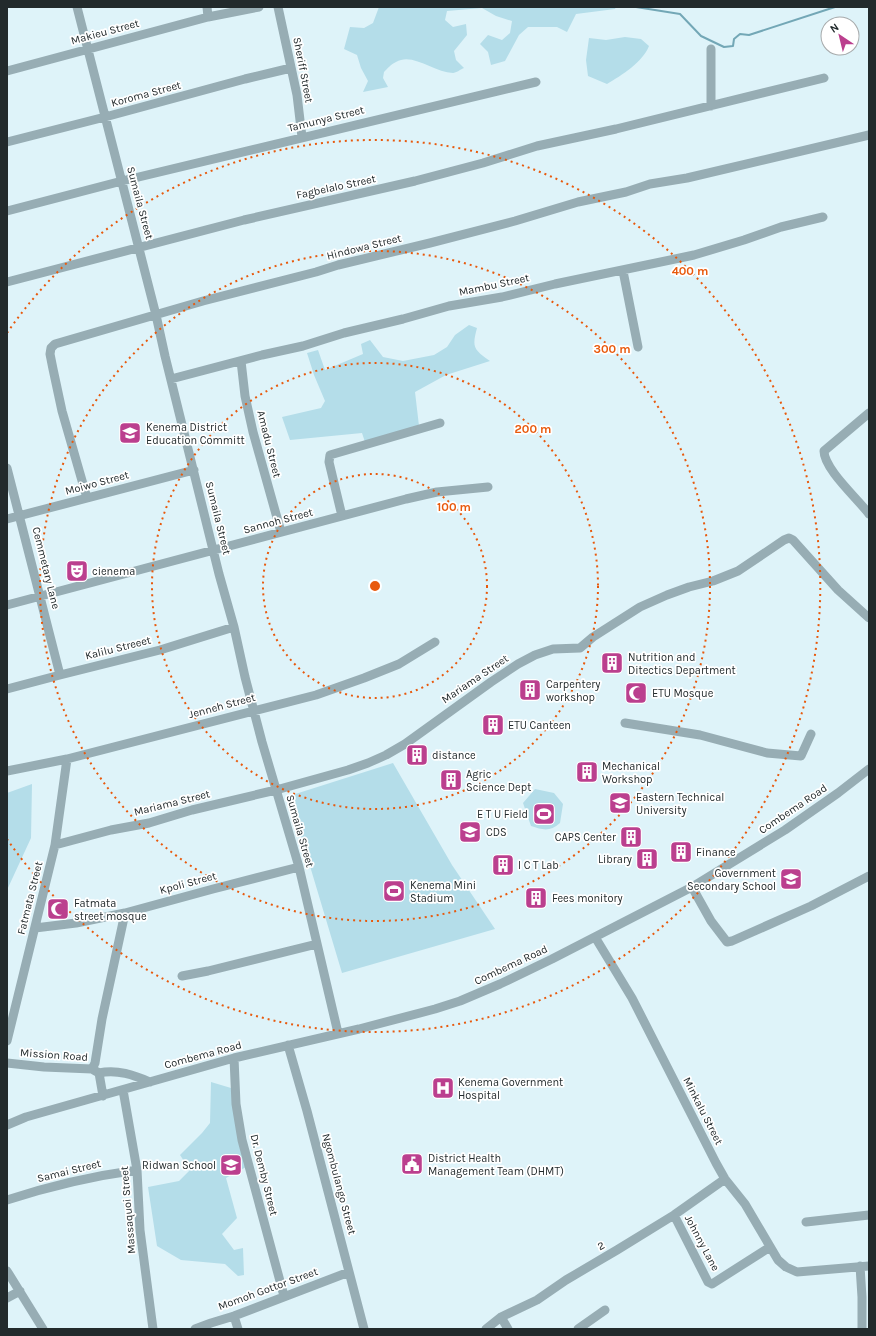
<svg xmlns="http://www.w3.org/2000/svg" width="876" height="1336" font-family="Karla,sans-serif">
  <style>
    .green { fill: #b4dde9 }
    .lines { fill: none; stroke-linecap: round; stroke-linejoin: round }
    .stream { stroke: #73a7b6; stroke-width: 2 }
    .minor { stroke: #97adb4; stroke-width: 9 }
    .ring { fill: none; stroke: #e8590c; stroke-width: 2; stroke-dasharray: 2 4 }
    .labels { text-anchor: middle; dominant-baseline: central; stroke-width: 3.5; stroke-linejoin: round; paint-order: stroke }
    .street-label { font-size: 11px; fill: #222a2c; stroke: #fff }
    .poi-label { font-size: 11px; fill: #222a2c; stroke: #fff; text-anchor: start }
    .centre { fill: #e8590c; stroke: #fff; stroke-width: 2 }
    .ring-label { font-size: 12px; text-anchor: middle; font-weight: bold; fill: #e8590c; stroke: #fff; stroke-width: 3.5; stroke-linejoin: round; paint-order: stroke }
  </style>
  <rect width="100%" height="100%" fill="#def3f9"/>
  <path class="green" d="M379 7H616L615 9 576 14 567 32 557 27H528L519 35 505 61 491 65 488 52 480 44 488 35 502 40 510 33 512 21 496 16 482 8 447 11 445 20 453 27 466 24 467 35 454 51 456 60 464 68C461 69 456 73 453 73 434 73 413 52 396 62 391 64 387 69 384 72L383 78 388 87 363 92 368 81 361 68 357 55 344 49 350 27 364 28 373 23Z
    M625 37 641 39 649 46C642 63 622 75 607 84L588 76 586 60 589 38 606 40Z
    M469 325 477 328C472 347 473 349 490 361L446 375 415 392 419 426 365 442 362 433 290 440 282 417 321 408 325 401 314 375 307 353 318 350 325 370 363 354 361 344 370 340 383 357 403 361 434 355 447 347 455 335Z
    M393 763 452 865 495 929 342 973 289 796Z
    M32 784 31 838 7 890V793Z
    M535 789 554 793 563 804 560 823C550 832 543 830 531 826L523 803Z
    M211 1082 231 1088 246 1167 226 1178 237 1218 222 1234 234 1250 243 1248 244 1275 238 1276 225 1264 181 1260 157 1246 148 1187 179 1181 190 1170 180 1155 202 1133 210 1123Z"/>
  <g class="lines">
    <path class="stream" d="M636 7 680 14 701 36 724 47 733 46 734 39 740 34 749 35 835 7"/>
    <path class="minor" d="M77 7 156 315 165 356 219 574 234 627 245 677 262 742 299 867 338 1033
      M207 7 208 17
      M278 7 297 95 302 137
      M711 49V106
      M7 71 208 17 259 7
      M7 142 105 117 245 79 291 68
      M7 211 122 181 536 82
      M623 271 638 347
      M7 282 244 220 415 181 483 163 537 146 616 129 824 78
      M241 361 245 396 253 432 281 532
      M171 379 262 355 303 346 344 333 403 319 449 306 502 297 555 284 694 255 744 240 781 227 823 217
      M869 413 824 451C824 469 858 499 869 514
      M7 468 60 675
      M87 498 62 411 53 369 50 354 51 348 55 344 203 301 316 272 338 265 430 243 515 221 578 202 626 192 650 184 687 178 869 135
      M342 516 329 462 330 455 440 423
      M7 519 194 470
      M7 605 406 499 437 492 488 487
      M7 689 60 675 160 650 234 627
      M625 723 700 735 767 753 801 756 811 734
      M7 771 67 759 316 695 364 678 399 664 435 642
      M55 845 111 830 149 823 192 810 276 790 348 770 368 763 386 755 405 744 491 682 518 664 535 655 553 649 580 648 593 637 640 607 667 595 689 587 713 581 738 571 784 540 789 538 793 540 838 590 869 618
      M692 887 711 921 727 942 732 941 811 906 869 876
      M35 928 76 923 125 913 213 889 299 867
      M595 937 632 998 716 1163 725 1179 745 1204 778 1260 786 1267 797 1272 869 1266
      M182 976 208 971 317 944
      M7 1041 55 845 67 759
      M288 1045 307 1111 364 1329
      M234 1058 236 1104 242 1140 284 1296
      M7 1063 44 1067 92 1069 99 1073
      M92 1069 95 1063 102 1019 125 913
      M99 1073C117 1069 134 1075 150 1082
      M99 1073 103 1096
      M123 1090 137 1170 140 1230 153 1329
      M7 1125 26 1117 234 1058 359 1029 435 1009 460 1001 500 984 552 959 692 887 785 830 838 793 869 769
      M7 1200C50 1186 93 1176 137 1170
      M674 1215 708 1282 712 1284 770 1247
      M806 1222 869 1215
      M860 1266 862 1297V1329
      M7 1271 43 1329
      M7 1298 20 1291
      M234 1316 238 1329
      M501 1317 508 1329
      M195 1329 211 1323 234 1316 349 1272
      M486 1329 501 1317 537 1300 566 1280 617 1250 674 1215 725 1179
      M578 1329 605 1310"/>
  </g>
  <g class="ring">
    <circle cx="375" cy="586" r="112"/>
    <circle cx="375" cy="586" r="223"/>
    <circle cx="375" cy="586" r="335"/>
    <path d="M7 333A446 446 0 1 1 7 839"/>
  </g>
  <defs>
    <g id="school-square" transform="scale(1.15)"><rect x="-9" y="-9" width="18" height="18" rx="4" fill="#bb3f8e" stroke="#fff"/><path d="M0-5L7-2L0 1L-7-2ZM-4 1L0 2.5L4 1V4Q0 6-4 4Z" fill="#fff"/></g>
    <g id="theatre-square" transform="scale(1.15)"><rect x="-9" y="-9" width="18" height="18" rx="4" fill="#bb3f8e" stroke="#fff"/><path d="M-5-5.5Q0-4 5-5.5V0Q5 5 0 6Q-5 5-5 0ZM-3.3-2.5H-1v1.5H-3.3ZM1-2.5H3.3v1.5H1ZM-2.8 1Q0 5.5 2.8 1Z" fill="#fff"/></g>
    <g id="building-square" transform="scale(1.15)"><rect x="-9" y="-9" width="18" height="18" rx="4" fill="#bb3f8e" stroke="#fff"/><path d="M-4-6H4V6H1V3H-1V6H-4ZM-2.5-4.3h1.7v1.8h-1.7ZM.8-4.3h1.7v1.8H.8ZM-2.5-1h1.7V.8h-1.7ZM.8-1h1.7V.8H.8Z" fill="#fff"/></g>
    <g id="mosque-square" transform="scale(1.15)"><rect x="-9" y="-9" width="18" height="18" rx="4" fill="#bb3f8e" stroke="#fff"/><path d="M3.5-4.9A6 6 0 1 0 3.5 4.9A5 5 0 1 1 3.5-4.9Z" fill="#fff"/></g>
    <g id="university-square" transform="scale(1.15)"><rect x="-9" y="-9" width="18" height="18" rx="4" fill="#bb3f8e" stroke="#fff"/><path d="M0-5L7-2L0 1L-7-2ZM-4 1L0 2.5L4 1V4Q0 6-4 4Z" fill="#fff"/></g>
    <g id="stadium-square" transform="scale(1.15)"><rect x="-9" y="-9" width="18" height="18" rx="4" fill="#bb3f8e" stroke="#fff"/><path d="M0-5a6.5 5 0 1 0 0 10a6.5 5 0 1 0 0-10ZM-3.5-1.8h7v3.6h-7Z" fill="#fff"/></g>
    <g id="hospital-square" transform="scale(1.15)"><rect x="-9" y="-9" width="18" height="18" rx="4" fill="#bb3f8e" stroke="#fff"/><path d="M-5-5h3v3.5h4V-5h3V5h-3V1.5h-4V5h-3Z" fill="#fff"/></g>
    <g id="civic-square" transform="scale(1.15)"><rect x="-9" y="-9" width="18" height="18" rx="4" fill="#bb3f8e" stroke="#fff"/><path d="M-.6-6.5H3V-4.5H.6V-3L4-1V1h2V6H-6V1h2V-1L-.6-3ZM-1.2 2.5V6h2.4V2.5Z" fill="#fff"/></g>
  </defs>
  <g fill-rule="evenodd">
    <use href="#school-square" x="130" y="433"/>
    <use href="#theatre-square" x="77" y="571"/>
    <use href="#building-square" x="612" y="663"/>
    <use href="#building-square" x="530" y="690"/>
    <use href="#mosque-square" x="636" y="693"/>
    <use href="#building-square" x="493" y="725"/>
    <use href="#building-square" x="417" y="755"/>
    <use href="#building-square" x="587" y="772"/>
    <use href="#building-square" x="451" y="780"/>
    <use href="#university-square" x="620" y="803"/>
    <use href="#stadium-square" x="544" y="814"/>
    <use href="#university-square" x="470" y="832"/>
    <use href="#building-square" x="631" y="837"/>
    <use href="#building-square" x="681" y="852"/>
    <use href="#building-square" x="647" y="859"/>
    <use href="#building-square" x="503" y="865"/>
    <use href="#school-square" x="791" y="879"/>
    <use href="#stadium-square" x="394" y="891"/>
    <use href="#building-square" x="536" y="898"/>
    <use href="#mosque-square" x="58" y="909"/>
    <use href="#hospital-square" x="443" y="1088"/>
    <use href="#civic-square" x="412" y="1164"/>
    <use href="#school-square" x="231" y="1165"/>
  </g>
  <g class="labels">
    <g class="street-label">
      <text transform="translate(105 32) rotate(-15)">Makieu Street</text>
      <text transform="translate(303 70) rotate(79)">Sheriff Street</text>
      <text transform="translate(146 94) rotate(-15)">Koroma Street</text>
      <text transform="translate(326 119) rotate(-14)">Tamunya Street</text>
      <text transform="translate(336 187) rotate(-12)">Fagbelalo Street</text>
      <text transform="translate(140 203) rotate(75)">Sumaila Street</text>
      <text transform="translate(364 247) rotate(-14)">Hindowa Street</text>
      <text transform="translate(494 285) rotate(-12)">Mambu Street</text>
      <text transform="translate(269 444) rotate(76)">Amadu Street</text>
      <text transform="translate(97 483) rotate(-15)">Moiwo Street</text>
      <text transform="translate(218 518) rotate(76)">Sumaila Street</text>
      <text transform="translate(278 521) rotate(-15)">Sannoh Street</text>
      <text transform="translate(46 568) rotate(76)">Cemmetary Lane</text>
      <text transform="translate(118 648) rotate(-14)">Kalilu Streeet</text>
      <text transform="translate(475 679) rotate(-34)">Mariama Street</text>
      <text transform="translate(222 706) rotate(-15)">Jenneh Street</text>
      <text transform="translate(172 803) rotate(-14)">Mariama Street</text>
      <text transform="translate(793 809) rotate(-34)">Combema Road</text>
      <text transform="translate(300 831) rotate(74)">Sumaila Street</text>
      <text transform="translate(188 883) rotate(-15)">Kpoli Street</text>
      <text transform="translate(30 898) rotate(-76)">Fatmata Street</text>
      <text transform="translate(511 965) rotate(-25)">Combema Road</text>
      <text transform="translate(54 1055) rotate(4)">Mission Road</text>
      <text transform="translate(203 1055) rotate(-15)">Combema Road</text>
      <text transform="translate(703 1111) rotate(63)">Minkalu Street</text>
      <text transform="translate(69 1171) rotate(-14)">Samai Street</text>
      <text transform="translate(264 1175) rotate(76)">Dr. Demby Street</text>
      <text transform="translate(339 1184) rotate(75)">Ngombulango Street</text>
      <text transform="translate(128 1210) rotate(-95)">Massaquoi Street</text>
      <text transform="translate(702 1243) rotate(62)">Johnny Lane</text>
      <text transform="translate(601 1246) rotate(-30)">2</text>
      <text transform="translate(268 1289) rotate(-20)">Momoh Gottor Street</text>
    </g>
    <g class="poi-label">
      <text x="146" y="427">Kenema District<tspan x="146" dy="13">Education Committ</tspan></text>
      <text x="92" y="571">cienema</text>
      <text x="628" y="657">Nutrition and<tspan x="628" dy="13">Ditectics Department</tspan></text>
      <text x="546" y="684">Carpentery<tspan x="546" dy="13">workshop</tspan></text>
      <text x="652" y="693">ETU Mosque</text>
      <text x="508" y="725">ETU Canteen</text>
      <text x="432" y="755">distance</text>
      <text x="602" y="766">Mechanical<tspan x="602" dy="13">Workshop</tspan></text>
      <text x="466" y="774">Agric<tspan x="466" dy="13">Science Dept</tspan></text>
      <text x="636" y="797">Eastern Technical<tspan x="636" dy="13">University</tspan></text>
      <text x="528" y="814" text-anchor="end">E T U Field</text>
      <text x="486" y="832">CDS</text>
      <text x="616" y="837" text-anchor="end">CAPS Center</text>
      <text x="696" y="852">Finance</text>
      <text x="632" y="859" text-anchor="end">Library</text>
      <text x="518" y="865">I C T Lab</text>
      <text x="776" y="873" text-anchor="end">Government<tspan x="776" dy="13">Secondary School</tspan></text>
      <text x="410" y="885">Kenema Mini<tspan x="410" dy="13">Stadium</tspan></text>
      <text x="552" y="898">Fees monitory</text>
      <text x="74" y="903">Fatmata<tspan x="74" dy="13">street mosque</tspan></text>
      <text x="458" y="1082">Kenema Government<tspan x="458" dy="13">Hospital</tspan></text>
      <text x="428" y="1158">District Health<tspan x="428" dy="13">Management Team (DHMT)</tspan></text>
      <text x="216" y="1165" text-anchor="end">Ridwan School</text>
    </g>
  </g>
  <circle cx="375" cy="586" r="6" class="centre"/>
  <g class="ring-label">
    <text x="690" y="275">400 m</text>
    <text x="612" y="353">300 m</text>
    <text x="533" y="433">200 m</text>
    <text x="454" y="511">100 m</text>
  </g>
  <rect width="876" height="1336" fill="none" stroke="#222a2c" stroke-width="16"/>
  <g transform="translate(840 36) rotate(325)"><circle r="19" fill="#ffffff" stroke="#a7aaab"/>
  <path d="M0-3L7 15L0 10L-7 15Z" fill="#bb3f8e"/>
  <text y="-6" font-size="11" font-weight="bold" text-anchor="middle" fill="#222a2c">N</text>
  </g>
</svg>
